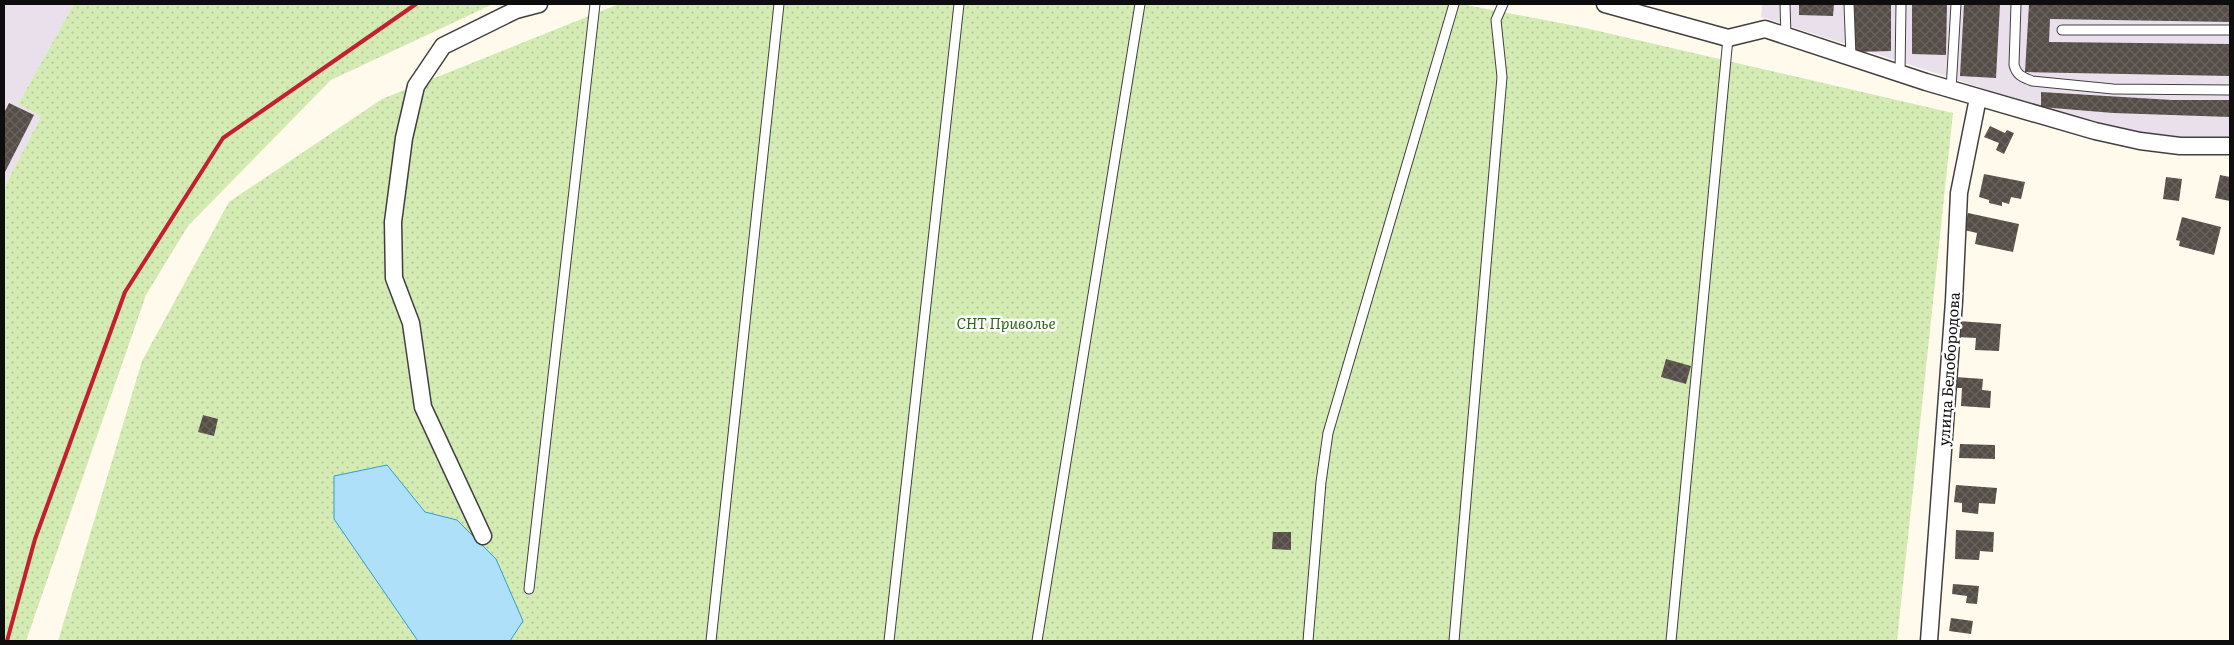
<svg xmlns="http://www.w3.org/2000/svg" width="2234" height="645" font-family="Literata,serif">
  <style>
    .industrial { fill: #eae0ec }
    .grass { fill: url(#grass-dots) }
    .water { fill: #aee1f9; stroke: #329dd3 }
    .building { fill: url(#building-cross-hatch) }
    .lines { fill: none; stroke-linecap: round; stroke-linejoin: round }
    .lane-casing { stroke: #404040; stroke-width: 11 }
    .street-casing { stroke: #404040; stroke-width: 19 }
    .lane { stroke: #fff; stroke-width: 9 }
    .street { stroke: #fff; stroke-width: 16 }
    .rail { stroke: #c31f30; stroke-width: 4 }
    .labels { text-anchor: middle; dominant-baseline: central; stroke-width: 5; stroke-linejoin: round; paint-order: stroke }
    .park-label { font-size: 15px; font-style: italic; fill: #2f671a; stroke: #fff }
    .street-label { font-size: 15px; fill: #0d0d0d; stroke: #fff }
  </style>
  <defs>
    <pattern id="grass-dots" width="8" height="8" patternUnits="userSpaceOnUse" patternTransform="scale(1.25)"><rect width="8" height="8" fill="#d4ebb4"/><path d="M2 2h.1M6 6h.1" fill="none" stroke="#b5c89a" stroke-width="1.8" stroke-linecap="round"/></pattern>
    <pattern id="building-cross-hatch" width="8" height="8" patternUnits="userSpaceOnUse" patternTransform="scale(1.25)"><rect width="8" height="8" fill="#564d48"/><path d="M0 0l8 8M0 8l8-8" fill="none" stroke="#69625e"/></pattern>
  </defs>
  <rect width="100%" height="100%" fill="#fffaec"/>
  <path class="industrial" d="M4 4H74L18 104 41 116 4 188Z
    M1762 4H2230V141L2171 139 2094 124 1761 17Z"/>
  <path class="grass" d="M74 4H493L331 80 188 226 146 295 26 641H4V188L41 116 18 104Z
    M619 4H1461L1581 27 1953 113 1897 641H58L142 361 229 202 382 99Z"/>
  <path class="water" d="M387 465 425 512 457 520 496 559 523 621 510 641H418L334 519V476Z"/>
  <path class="building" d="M1799 4H1834L1833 16 1799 15Z
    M1854 4H1891V51L1855 52Z
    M1912 4H1947L1946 55 1912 54Z
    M1964 4H2000L1996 78 1960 76Z
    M2029 4H2230V22L2050 19 2049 42 2230 44V76L2025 72Z
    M2041 92 2172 100H2230V117L2113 113 2041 107Z
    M9 103 34 115 4 174V113Z
    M1990 126 2005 133 2007 130 2014 133 2004 154 1996 150 1999 143 1984 137Z
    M1984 174 2025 182 2021 199 2011 197 2009 204 2002 202V206L1989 203V200L1979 197Z
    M2220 175 2230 177V201L2215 198Z
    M2166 177 2182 179 2179 201 2163 199Z
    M1968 213 2019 224 2013 252 1975 244 1977 233 1964 230Z
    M2182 217 2221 227 2214 255 2179 246 2180 241 2176 240Z
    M1958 321 2001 324 1999 351 1975 350 1976 338 1957 337Z
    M1666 359 1691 366 1686 384 1661 377Z
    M1956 377 1983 379 1982 390 1991 391 1990 408 1961 406 1962 388H1955Z
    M203 415 218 419 214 436 198 432Z
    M1960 444 1995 445V459L1959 458Z
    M1956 485 1997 488 1995 504 1979 503 1978 514 1962 512V503L1954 502Z
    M1956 530 1994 532 1993 552 1980 551 1979 560 1955 559Z
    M1273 532H1291V550L1272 549Z
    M1953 584 1979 586 1977 604 1966 603 1967 596 1952 594Z
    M1951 618 1973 621 1971 634 1949 631Z"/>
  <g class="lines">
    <g class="lane-casing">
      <path id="lane" d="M1785 4 1786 36
        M1849 4 1851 57
        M2016 4 2014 65C2017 76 2023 77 2032 81L2113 89 2230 90
        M2062 30H2230
        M1900 73 1901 4
        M1951 90 1956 4
        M529 589 595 4
        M711 641 779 4
        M889 641 959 4
        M1037 641 1140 4
        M1308 641 1321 482 1328 433 1454 4
        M1454 641 1502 77 1496 20 1503 4
        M1671 641 1728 38"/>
    </g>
    <g class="street-casing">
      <path id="street" d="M1605 4 1728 38 1765 29 1926 82 2095 131 2140 141 2180 146H2230
        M483 536 423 407 411 323 394 278 393 222 404 138 416 86 443 46 516 10 539 4
        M1929 641 1954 301 1959 193 1978 98"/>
    </g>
    <use href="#lane" class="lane"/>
    <use href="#street" class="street"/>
    <path class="rail" d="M7 641 35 539 125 292 223 138 416 4"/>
  </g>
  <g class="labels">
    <g class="park-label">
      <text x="1006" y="322">СНТ Приволье</text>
    </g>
    <g class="street-label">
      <text transform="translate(1948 369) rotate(-86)">улица Белобородова</text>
    </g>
  </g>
  <rect width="2234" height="645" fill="none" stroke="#0d0d0d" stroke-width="10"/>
</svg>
